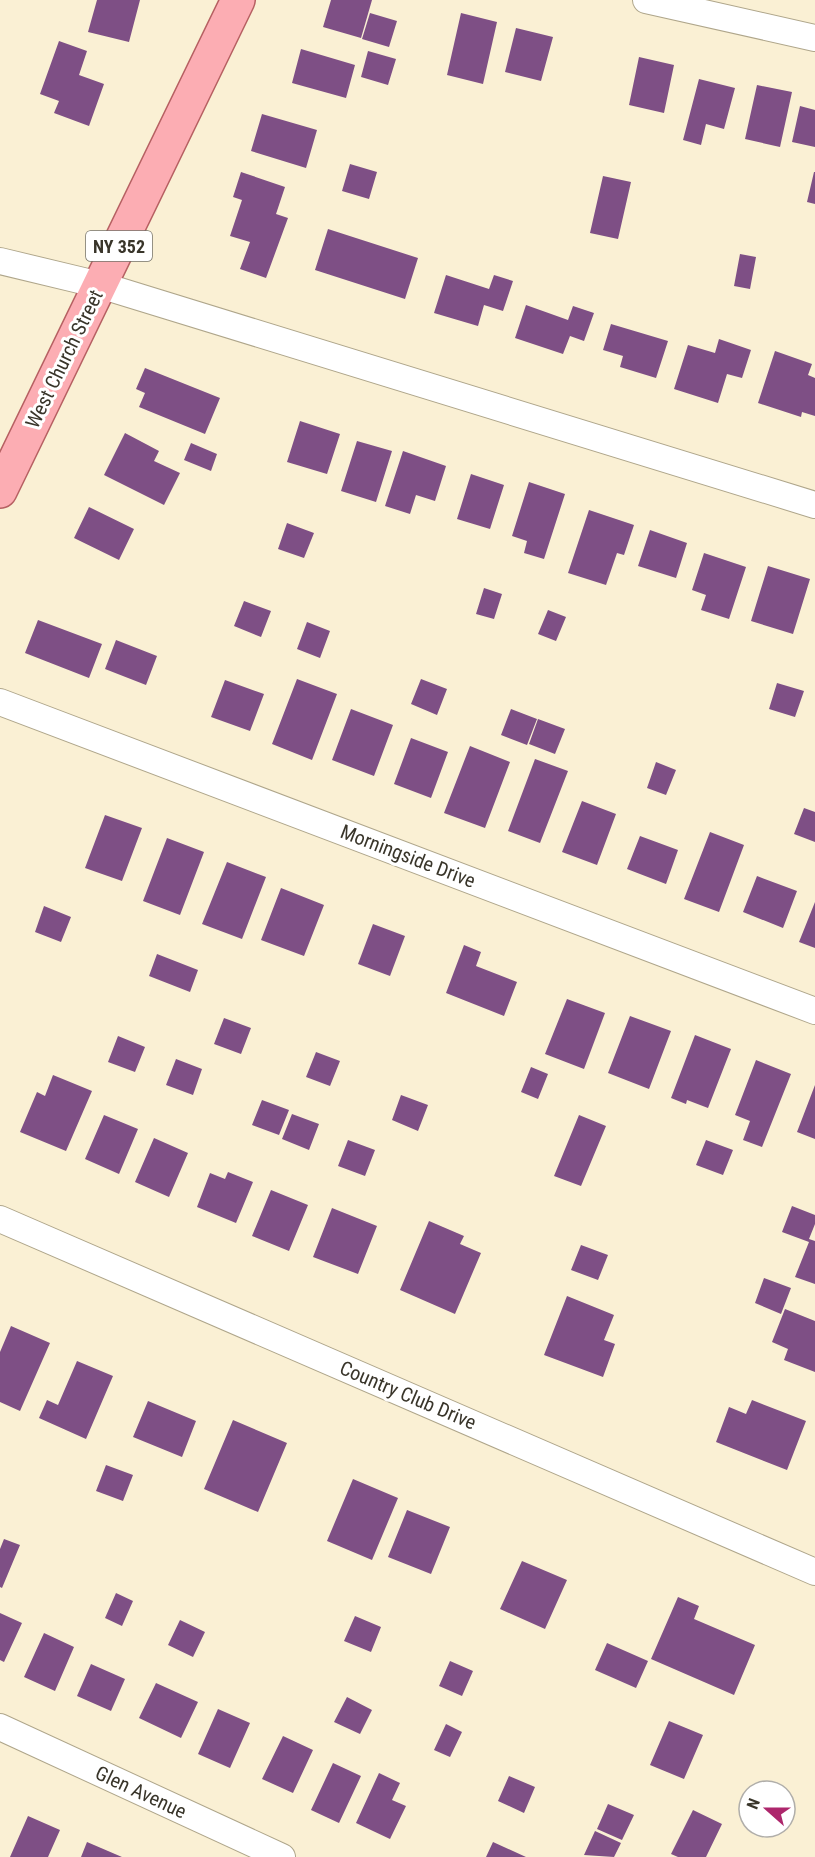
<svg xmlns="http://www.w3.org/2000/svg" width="815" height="1857" font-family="'Roboto Condensed',sans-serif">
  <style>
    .building { fill: #7e4f85 }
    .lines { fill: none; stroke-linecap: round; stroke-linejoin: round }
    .street-casing { stroke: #afa68b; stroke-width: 28 }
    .primary-casing { stroke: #b66062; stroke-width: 36 }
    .street { stroke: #fff; stroke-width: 26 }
    .primary { stroke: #fcadb3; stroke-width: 33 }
    .labels { text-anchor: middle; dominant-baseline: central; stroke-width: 6; stroke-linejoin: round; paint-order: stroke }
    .shield { fill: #fff; stroke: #74726a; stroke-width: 1.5 }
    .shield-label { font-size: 18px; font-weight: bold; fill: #39352a }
    .street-label { font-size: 20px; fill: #39352a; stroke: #fff }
  </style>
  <rect width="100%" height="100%" fill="#faf0d4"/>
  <path class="building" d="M97 0H140L129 42 88 32Z
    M331 0H372L361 38 323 27Z
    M370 13 397 21 389 47 362 39Z
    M461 13 497 22 483 84 447 75Z
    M516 28 553 37 541 81 505 72Z
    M59 41 87 51 79 75 104 84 89 126 54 113 59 101 40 94Z
    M301 49 355 65 346 98 292 83Z
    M368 51 396 59 388 85 361 77Z
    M639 57 674 65 664 113 629 105Z
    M699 79 735 88 724 129 706 124 701 145 683 140Z
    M757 85 792 92 780 147 745 139Z
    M800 106 815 110V147L792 142Z
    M262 114 317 130 306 168 251 151Z
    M350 164 377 172 369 199 342 191Z
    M241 172 285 187 276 214 288 218 266 278 240 269 250 242 230 236 242 200 233 197Z
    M814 172H815V204L807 202Z
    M603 176 631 182 618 239 590 233Z
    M328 229 418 258 405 299 315 270Z
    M740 254 756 257 750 289 734 286Z
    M446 275 489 289 494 275 513 281 503 311 484 305 478 326 434 313Z
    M526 305 568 320 573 306 594 313 584 341 570 336 563 354 515 338Z
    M611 324 668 341 656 378 620 367 623 356 603 350Z
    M719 339 751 350 742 378 727 374 718 403 674 389 688 345 715 353Z
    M775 351 812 364 808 375 815 378V416L802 412 801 417 758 403Z
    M145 368 220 398 205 434 139 407 145 393 136 389Z
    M300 421 340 434 327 474 287 462Z
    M125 433 159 451 154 461 180 473 164 505 104 475Z
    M357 441 392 451 376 502 341 491Z
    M191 443 217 454 211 471 184 460Z
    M403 451 446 466 435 501 416 495 410 514 385 506Z
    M471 474 504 485 490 529 457 519Z
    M529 482 565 494 544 559 524 553 527 541 512 536Z
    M89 507 134 529 119 560 74 538Z
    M589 510 634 525 624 555 617 553 606 585 568 573Z
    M287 523 314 533 304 558 278 549Z
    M650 530 687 543 676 578 638 566Z
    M704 553 746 567 729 619 701 610 706 595 692 590Z
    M768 566 810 579 793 634 751 621Z
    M484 588 502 594 494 619 476 614Z
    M244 601 271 611 261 637 234 626Z
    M548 610 566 617 556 641 538 634Z
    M38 620 102 644 89 678 25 653Z
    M307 622 330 631 320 658 297 649Z
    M116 640 157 656 146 685 105 669Z
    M297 679 337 694 312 760 272 744Z
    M421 679 447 689 437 715 411 704Z
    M225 680 264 694 250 731 211 717Z
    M777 683 804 691 795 717 769 709Z
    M351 709 393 725 374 776 332 760Z
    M511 709 537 719 527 745 501 735Z
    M538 719 565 729 555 754 529 744Z
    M411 738 448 752 431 798 394 784Z
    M470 746 510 762 485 828 444 813Z
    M535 759 568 771 540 843 508 831Z
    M656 762 676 770 666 795 647 788Z
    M582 801 616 814 597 865 562 852Z
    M804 808 815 812V842L794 834Z
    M105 815 142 828 122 881 85 868Z
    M710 832 744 845 719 912 684 899Z
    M640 836 678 850 666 884 627 869Z
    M167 838 204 852 180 915 143 901Z
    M227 862 266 877 242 939 202 924Z
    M757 876 797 891 783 928 743 912Z
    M281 888 324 905 304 956 261 940Z
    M815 902V948L799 942Z
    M44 906 71 917 61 942 35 932Z
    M373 924 405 936 390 976 358 964Z
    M464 945 481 952 476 966 517 982 504 1016 446 993Z
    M157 954 198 970 190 992 149 976Z
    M567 999 605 1013 584 1069 545 1054Z
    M630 1016 671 1031 649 1089 608 1073Z
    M224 1018 251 1028 241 1054 214 1044Z
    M695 1035 731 1049 708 1108 687 1100 686 1104 671 1098Z
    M118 1036 145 1047 135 1072 108 1062Z
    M316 1052 340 1061 330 1086 306 1077Z
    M176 1059 202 1069 193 1095 166 1085Z
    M756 1060 791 1074 762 1147 743 1140 750 1121 735 1115Z
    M531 1067 548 1074 538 1099 521 1092Z
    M53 1075 92 1091 66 1151 20 1132 37 1092 45 1096Z
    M815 1085V1139L797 1132Z
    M401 1095 428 1105 418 1131 392 1120Z
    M262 1100 289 1110 279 1135 252 1125Z
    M292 1114 319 1124 309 1150 282 1139Z
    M104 1115 138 1129 119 1174 85 1159Z
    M579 1115 606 1126 581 1186 554 1176Z
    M154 1138 188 1153 169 1197 135 1182Z
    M348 1140 375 1150 365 1176 338 1166Z
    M706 1140 733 1150 723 1175 696 1165Z
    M228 1172 253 1182 236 1223 197 1207 210 1173 225 1179Z
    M271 1190 308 1205 289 1251 252 1236Z
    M792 1206 815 1215V1224L809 1239 815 1241V1284L795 1277 809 1242 782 1232Z
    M332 1208 377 1226 358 1274 313 1257Z
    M429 1221 464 1236 460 1244 481 1253 455 1314 400 1290Z
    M581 1245 608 1255 598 1280 571 1270Z
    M764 1278 791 1288 781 1314 755 1303Z
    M567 1296 614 1315 604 1340 615 1344 603 1377 544 1355Z
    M785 1309 815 1321V1372L784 1360 788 1349 772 1342Z
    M11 1326 50 1343 20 1411 0 1402V1352Z
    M77 1361 113 1376 86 1439 39 1418 47 1400 58 1405Z
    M752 1400 806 1421 787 1470 716 1442 729 1407 746 1414Z
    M148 1401 196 1421 182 1457 133 1437Z
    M233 1420 287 1443 258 1512 204 1489Z
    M106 1465 133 1475 123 1501 96 1491Z
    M353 1479 398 1498 372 1560 327 1541Z
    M407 1510 450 1527 431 1574 388 1557Z
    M4 1539 20 1545 2 1588 0 1587V1549Z
    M522 1561 567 1580 545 1629 500 1609Z
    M116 1593 133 1601 122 1626 105 1618Z
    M678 1597 699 1606 694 1619 755 1645 734 1695 651 1659Z
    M0 1613 22 1623 4 1662 0 1660Z
    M355 1616 381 1627 371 1652 344 1641Z
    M180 1620 205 1632 193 1657 168 1645Z
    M44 1633 74 1647 55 1691 24 1677Z
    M607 1643 648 1661 636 1688 595 1670Z
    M450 1661 473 1671 462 1696 439 1686Z
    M91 1664 125 1679 111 1711 77 1696Z
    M156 1683 198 1702 181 1738 139 1718Z
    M347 1697 372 1710 360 1734 334 1722Z
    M218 1709 250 1723 230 1768 198 1754Z
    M669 1721 703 1735 684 1779 650 1765Z
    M446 1724 462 1732 450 1757 434 1750Z
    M283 1736 313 1750 293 1793 262 1779Z
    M333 1763 361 1776 339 1823 311 1810Z
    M379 1773 400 1783 392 1800 406 1806 390 1839 356 1823Z
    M509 1776 535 1787 524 1813 498 1801Z
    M608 1804 634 1815 622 1840 597 1829Z
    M693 1810 722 1824 706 1857H678L671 1854Z
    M28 1816 60 1830 48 1857H10Z
    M595 1831 621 1843 614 1857 584 1855Z
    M87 1842 122 1857H81Z
    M493 1842 526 1857H486Z"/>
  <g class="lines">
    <g class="street-casing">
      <path id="street" d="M646 0 815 38
        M0 261 100 285 815 505
        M0 702 815 1011
        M0 1219 815 1572
        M0 1727 282 1857"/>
    </g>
    <g class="primary-casing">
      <path id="primary" d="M0 491 238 0"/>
    </g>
    <use href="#street" class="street"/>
    <use href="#primary" class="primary"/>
  </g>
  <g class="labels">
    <rect class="shield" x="86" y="231" width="66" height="30" rx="4.5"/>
    <g class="shield-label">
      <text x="119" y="246">NY 352</text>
    </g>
    <g class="street-label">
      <text transform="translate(64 359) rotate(-64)">West Church Street</text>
      <text transform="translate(408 856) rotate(21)">Morningside Drive</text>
      <text transform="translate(408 1395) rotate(23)">Country Club Drive</text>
      <text transform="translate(141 1792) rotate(25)">Glen Avenue</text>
    </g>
  </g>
  <g transform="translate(767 1809) rotate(291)"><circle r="28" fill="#ffffff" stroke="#b0aeaa" stroke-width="1.5"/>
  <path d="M0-4.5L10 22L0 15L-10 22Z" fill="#ad266c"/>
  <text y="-9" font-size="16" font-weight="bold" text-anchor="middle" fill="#39352a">N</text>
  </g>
</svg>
